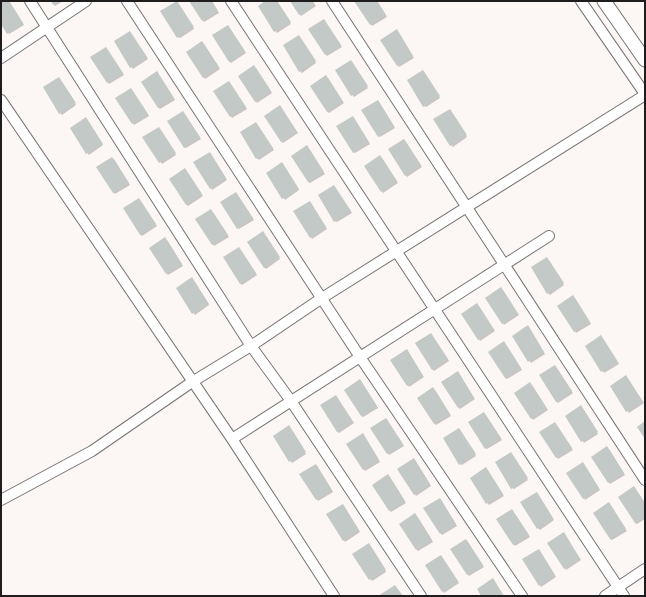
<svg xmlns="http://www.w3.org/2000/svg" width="646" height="597" font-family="'Space Grotesk',sans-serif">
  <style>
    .shadow { fill: #0003 }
    .building { fill: #c3c9c7 }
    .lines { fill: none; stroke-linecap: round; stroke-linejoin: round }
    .minor-casing { stroke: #797473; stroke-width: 12 }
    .tertiary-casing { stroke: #797473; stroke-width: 15 }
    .minor { stroke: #fff; stroke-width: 10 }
    .tertiary { stroke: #fff; stroke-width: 13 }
  </style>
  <rect width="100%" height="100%" fill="#fcf6f5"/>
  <path class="shadow" d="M1 1H9L24 25 9 34 1 22Z
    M52 1H63L55 6Z
    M190 1H211L219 13 204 22Z
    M267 1H277L291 24 277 33 259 6Z
    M291 1H312L316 6 301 16Z
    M356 1H377L387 17 372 26Z
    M178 3 194 29 180 38 178 37Z
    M324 20 342 47 327 56 309 30Z
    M229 28 246 53 231 63 229 61Z
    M398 32 414 58 399 67 382 40Z
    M131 34 148 59 133 69 131 67Z
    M300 38 316 63 302 73 300 71Z
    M204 44 220 69 205 79 204 77Z
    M107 49 124 75 109 84 91 57Z
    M352 62 368 88 354 97 336 70Z
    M256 68 272 93 257 103 256 101Z
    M424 72 440 98 426 107 424 106Z
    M158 74 175 100 160 109 158 107Z
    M328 78 344 103 329 113 327 111Z
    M60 80 76 105 62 115 60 113Z
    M229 82 247 109 232 118 214 91Z
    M131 89 149 116 134 125 117 98Z
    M379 102 395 128 380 137 379 136Z
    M281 108 298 133 283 143 281 141Z
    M451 112 467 137 453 147 451 145Z
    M184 114 201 139 186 148 184 147Z
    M352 117 370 144 355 153 354 152Z
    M87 120 103 145 89 155 71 128Z
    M257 125 274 150 259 160 257 158Z
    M160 129 176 155 162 164 144 137Z
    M406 142 422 167 407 177 406 175Z
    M308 148 325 174 310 183 308 182Z
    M211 155 227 180 212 190 211 188Z
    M382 158 398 183 383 193 382 191Z
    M114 159 130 185 115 194 97 167Z
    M283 165 299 190 285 200 267 173Z
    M186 171 203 196 188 206 186 204Z
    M335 188 352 213 337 222 335 221Z
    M236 193 254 220 239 229 238 228Z
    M140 201 157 226 142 236 140 234Z
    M311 204 327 229 312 239 311 237Z
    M211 210 229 237 214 246 196 219Z
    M264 234 280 259 266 269 264 267Z
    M167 240 183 266 168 275 167 274Z
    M240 250 257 275 242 285 240 283Z
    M548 260 564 285 550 295 548 293Z
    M193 280 209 305 195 315 177 288Z
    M503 290 519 315 504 325 503 323Z
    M575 298 591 324 576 333 575 331Z
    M479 306 495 331 480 341 479 339Z
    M529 328 545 354 531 363 513 336Z
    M432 336 449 361 434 371 432 369Z
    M602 338 619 364 604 373 586 346Z
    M505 344 522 370 507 379 505 378Z
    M408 352 424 377 409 387 408 385Z
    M556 368 573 393 558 403 556 401Z
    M459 374 475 399 460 409 443 382Z
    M627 378 644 403 629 413 611 386Z
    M361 382 378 408 363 417 361 416Z
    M532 385 548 410 533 420 532 418Z
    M435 390 451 416 436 425 418 398Z
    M337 398 354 423 339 433 337 431Z
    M582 408 598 434 584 443 566 416Z
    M484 413 502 440 487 449 486 448Z
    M386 419 404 446 389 455 372 428Z
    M555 423 573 450 558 459 541 432Z
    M290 428 306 454 292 463 274 436Z
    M460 430 476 456 462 465 460 464Z
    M364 436 380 462 365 471 348 444Z
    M609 449 625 475 610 484 592 457Z
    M512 454 528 480 514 489 512 488Z
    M415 461 431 486 416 496 415 494Z
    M584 465 600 490 585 500 584 498Z
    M317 466 333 492 318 501 301 474Z
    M487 470 504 496 489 505 471 478Z
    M390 477 406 503 391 512 390 511Z
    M538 495 554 520 540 530 538 528Z
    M441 500 457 526 442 535 425 508Z
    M645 504V519L637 524 635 523Z
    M610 505 627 531 612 540 610 539Z
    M344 507 360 532 345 542 344 540Z
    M512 510 530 537 515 546 497 519Z
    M417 516 433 542 418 551 417 550Z
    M565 535 581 560 566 570 565 568Z
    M467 541 484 567 469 576 451 549Z
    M370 546 386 572 372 581 354 554Z
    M540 552 556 577 541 587 540 585Z
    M441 556 459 583 444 593 443 591Z"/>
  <path class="building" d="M1 1H9L23 23 7 34 1 24Z
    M51 1H59L53 5Z
    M177 1 194 27 177 38 160 11Z
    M189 1H212L218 11 202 21Z
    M265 1H277L291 22 274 32 258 6Z
    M290 1H313L315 5 299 15Z
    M354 1H377L386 15 370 25Z
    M324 19 341 45 325 55 308 29Z
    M228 25 245 51 229 62 212 35Z
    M397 29 413 56 397 66 380 40Z
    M130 31 147 57 130 68 114 41Z
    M299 35 316 61 299 72 283 45Z
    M202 41 219 67 203 78 186 52Z
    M106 47 123 73 107 83 90 57Z
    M351 60 368 86 351 96 335 70Z
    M254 65 271 91 255 102 238 76Z
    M423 70 440 96 423 107 407 80Z
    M157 71 174 98 158 108 141 82Z
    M326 75 343 102 327 112 310 86Z
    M59 77 76 103 59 114 43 87Z
    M229 81 246 107 230 117 213 91Z
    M131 88 148 114 132 124 115 98Z
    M378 100 394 126 378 137 361 110Z
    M280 105 297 132 281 142 264 116Z
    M450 109 467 135 450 146 433 119Z
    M183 111 200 137 184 148 167 121Z
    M353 116 369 142 353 153 336 126Z
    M86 117 103 144 86 154 70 128Z
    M256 122 273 148 256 159 240 132Z
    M159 127 176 153 159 163 142 137Z
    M404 139 421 165 405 176 388 149Z
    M307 145 324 172 308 182 291 156Z
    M210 152 226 178 210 189 193 162Z
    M380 155 397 181 381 192 364 166Z
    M112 157 129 183 113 193 96 167Z
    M282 162 299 189 282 199 266 173Z
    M185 168 202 194 186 205 169 179Z
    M334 185 351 211 334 222 318 195Z
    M236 192 253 218 237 229 220 202Z
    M139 198 156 224 140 235 123 208Z
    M310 201 326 227 310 238 293 211Z
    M211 209 228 235 212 245 195 219Z
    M263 231 280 257 264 268 247 242Z
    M165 237 182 264 166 274 149 248Z
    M239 247 256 273 240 284 223 257Z
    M547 257 564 283 547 294 531 267Z
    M192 277 209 304 192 314 176 288Z
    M501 287 518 314 502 324 485 298Z
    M573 295 590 322 574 332 557 306Z
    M477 303 494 330 478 340 461 314Z
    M528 325 544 352 528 362 512 336Z
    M431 333 448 359 432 370 415 343Z
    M601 335 618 362 601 372 585 346Z
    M504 341 521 368 505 378 488 352Z
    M407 349 423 376 407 386 390 360Z
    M555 365 572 391 556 402 539 375Z
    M458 371 474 398 458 408 441 382Z
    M626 375 643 402 626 412 610 386Z
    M360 379 377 406 361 416 344 390Z
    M530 382 547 409 531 419 514 393Z
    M433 387 450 414 434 424 417 398Z
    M336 395 353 422 337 432 320 405Z
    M581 405 598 432 581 442 565 416Z
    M484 412 501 438 485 449 468 422Z
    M386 418 403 444 387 454 370 428Z
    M645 421V439L637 427Z
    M555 422 572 448 556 458 539 432Z
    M289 425 306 452 289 462 273 436Z
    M459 428 476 454 459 465 443 438Z
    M363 433 379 460 363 470 346 444Z
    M607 446 624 473 608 483 591 457Z
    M511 452 528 478 511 489 495 462Z
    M414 458 430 484 414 495 397 469Z
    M583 462 599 488 583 499 566 473Z
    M316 464 332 490 316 500 299 474Z
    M486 467 503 494 486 504 470 478Z
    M388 474 405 501 389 511 372 485Z
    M634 486 645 503V517L635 523 618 497Z
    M537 492 553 518 537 529 520 502Z
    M440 498 456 524 440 534 423 508Z
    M609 502 626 529 610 539 593 513Z
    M343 504 359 530 343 541 326 514Z
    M512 509 529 535 513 545 496 519Z
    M415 513 432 540 416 550 399 524Z
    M564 532 580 559 564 569 547 543Z
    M466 539 483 565 467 575 450 549Z
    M369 543 386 570 369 580 352 554Z
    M539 549 555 575 539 586 522 559Z
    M441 555 458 581 442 592 425 565Z
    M493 578 504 596H481L477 589Z
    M395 585 403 596H378Z"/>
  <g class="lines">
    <g class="minor-casing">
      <path id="minor" d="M30 1 251 346 291 401 421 596
        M127 1 360 357 522 596
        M231 1 624 596
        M332 1 645 480
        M581 1 645 94
        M1 58 86 1
        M1 100 232 439 334 596
        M232 439 549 236
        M1 500 92 451 192 382 251 346 322 298 645 95
        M605 596 645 569"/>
    </g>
    <g class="tertiary-casing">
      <path id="tertiary" d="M604 1 645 60"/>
    </g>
    <use href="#minor" class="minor"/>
    <use href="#tertiary" class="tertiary"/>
  </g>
  <rect width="646" height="597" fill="none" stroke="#1e1c1c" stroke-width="4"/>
</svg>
